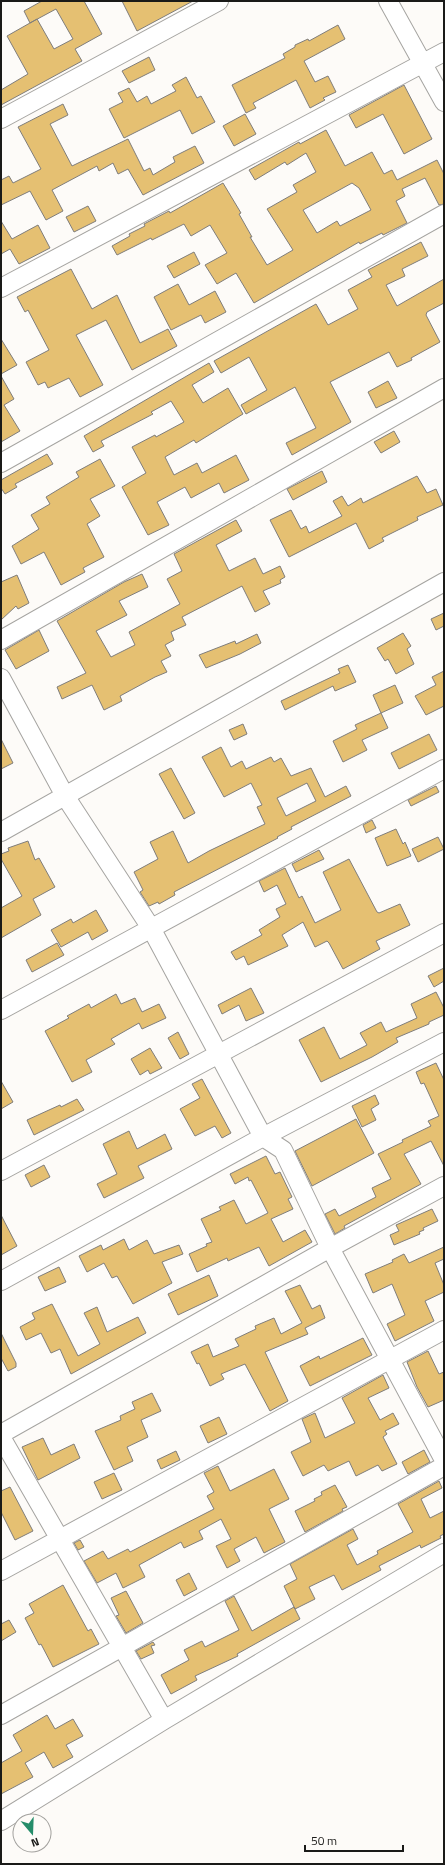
<svg xmlns="http://www.w3.org/2000/svg" width="445" height="1865" font-family="'Titillium Web',sans-serif">
  <style>
    .building { fill: #e5c072; stroke: #7f7d7b; fill-rule: evenodd }
    .lines { fill: none; stroke-linecap: round; stroke-linejoin: round }
    .minor-casing { stroke: #a5a4a1; stroke-width: 20 }
    .minor { stroke: #fff; stroke-width: 18 }
  </style>
  <rect width="100%" height="100%" fill="#fdfbf8"/>
  <path class="building" d="M42 1H84L102 34 75 49 82 61 1 105V90L28 74 7 36 37 19 54 49 73 39 56 9 30 23 24 11Z
    M122 1H193L137 31Z
    M338 25 345 39 304 61 315 82 328 76 336 92 323 98 325 100 310 108 296 80 253 103 256 108 246 113 232 85 285 58 283 54 295 47V45L308 39 309 41Z
    M149 57 155 70 129 83 122 71Z
    M186 77 197 98 201 96 215 122 192 134 180 110 124 138 109 109 123 102 118 93 129 88 137 102 147 96 151 104 176 91 172 85Z
    M404 85 432 139 404 154 383 114 356 128 349 115Z
    M63 104 68 115 50 124 72 166 128 139 144 171 150 168 153 175 175 162 173 157 195 146 204 163 143 195 128 169 118 174 113 163 99 171 97 166 52 190 63 211 46 220 30 191 1 205V180L9 176 13 183 41 169 18 127Z
    M245 114 256 134 234 146 223 126Z
    M326 130 345 166 372 152 384 174 392 170 397 180 437 160 444 174V204L439 205 425 178 402 189 405 196 396 201 407 223 383 235 382 233 360 244 359 242 254 303 236 273 217 284 205 265 227 253 210 225 191 236 184 224 152 240 151 238 117 255 112 246 130 236 129 234 145 226 144 224 169 211 170 213 223 183 241 213 239 214 252 237H250L267 265 293 250 267 209 297 192 293 185 316 172 306 153 287 165 285 162 255 180 249 170 299 142 300 144ZM352 183 359 188 371 210 340 226 337 221 317 233 303 210Z
    M88 206 96 221 74 232 66 217Z
    M1 221 12 239 38 225 50 248 19 264 10 249 1 254Z
    M421 242 428 256 402 269 405 276 386 285 397 306 444 279V303L427 312 426 315 440 342 411 358 412 360 397 367 389 352 330 382 351 422 292 455 286 443 316 428 295 387 246 414 241 405 267 390 249 357 221 373 214 361 316 304 328 325 358 309 348 290 372 277 368 270Z
    M194 252 200 264 174 278 167 266Z
    M71 269 92 309 117 295 140 343 168 329 177 346 132 370 106 320 76 335 103 385 80 397 69 378 48 388 45 382 38 385 26 362 49 350 28 310 25 312 17 297Z
    M178 284 189 305 215 291 226 312 205 323 201 315 171 330 154 297Z
    M1 339 17 365 1 374Z
    M209 363 214 372 192 385 203 403 228 388 243 414 196 443 194 440 165 457 174 475 197 463 202 473 236 455 249 480 224 493 219 483 191 498 185 487 157 502 169 525 148 535 122 487 146 473 132 447 155 435 156 437 184 422 171 401 151 412 153 414 101 441 104 446 93 452 84 436Z
    M1 376 14 399 4 405 20 431 1 442Z
    M388 381 397 398 376 408 368 392Z
    M394 431 400 442 381 453 374 442Z
    M47 454 53 464 15 484 17 487 5 494 1 488V480Z
    M100 459 115 486 90 499 100 516 87 524 104 557 83 568 85 572 61 585 44 552 21 564 12 546 39 529 31 515 50 504 46 497 79 477 76 472Z
    M322 471 327 482 293 500 287 489Z
    M417 476 427 493 436 489 443 505 417 517 418 520 382 538 384 541 369 549 356 523 289 557 270 520 291 510 301 529 306 526 309 533 342 516 333 501 342 496 348 506 361 498 363 503Z
    M236 520 242 531 216 545 229 571 255 558 263 574 280 566 285 577 280 580 281 583 263 591 270 604 255 612 242 586 182 617 186 625 171 632 174 640 165 645 171 656 161 661 167 672 155 677 120 696 122 701 104 710 92 685 62 699 57 687 86 673 57 621 124 582 142 574 148 587 119 601 127 615 96 631 111 657 135 645 129 632 180 604 167 579 182 571 174 554Z
    M17 575 29 603 18 609 16 606 1 620V582Z
    M444 613V626L436 630 431 619Z
    M39 630 49 651 16 669 5 650Z
    M403 633 411 646 407 649 414 664 396 674 388 659 385 661 377 648Z
    M257 634 261 643 240 654 206 668 199 655 235 641 236 644Z
    M348 665 356 682 335 691 333 686 285 710 281 701 340 673 338 669Z
    M444 671V706L426 715 415 696 436 685 432 677Z
    M395 685 403 703 381 713 373 695Z
    M381 713 388 728 362 740 367 750 343 762 333 741 357 729 355 725Z
    M243 724 247 734 234 740 229 730Z
    M429 734 437 750 399 769 391 753Z
    M1 739 13 763 1 769Z
    M221 747 231 767 242 761 246 769 271 757 274 762 281 758 291 776 311 768 325 797 346 786 351 796 291 827 292 829 277 837 278 838 174 892 175 895 159 904 158 902 149 906 140 892 143 890 134 872 158 859 150 842 173 831 188 863 209 851 265 824 257 807 262 805 251 783 224 797 202 757ZM307 783 316 801 286 816 277 798Z
    M171 768 195 813 184 819 159 774Z
    M436 786 439 792 411 806 408 800Z
    M372 820 376 828 366 833 363 825Z
    M396 829 403 844 405 842 411 856 387 866 375 838Z
    M438 837 444 849 418 862 412 849Z
    M28 841 35 860 39 858 55 887 33 899 41 915 1 938V908L22 896 1 859V854L9 851 8 848Z
    M319 850 324 859 296 872 292 864Z
    M349 859 377 912 379 913 400 904 410 925 376 941 380 949 343 969 329 943 327 941 315 947 303 922 282 935 288 946 248 965 244 956 236 960 231 952 262 935 259 930 280 917 276 909 286 904 277 885 264 892 259 881 285 868 299 898 302 896 315 923 341 910 323 872Z
    M96 910 108 931 92 940 88 932 61 947 51 930 71 919 73 923Z
    M57 943 64 955 32 972 26 960Z
    M444 968V981L434 987 428 976Z
    M251 988 264 1013 246 1021 239 1005 222 1014 218 1005Z
    M436 992 444 1008V1015L429 1022V1024L396 1038 398 1042 372 1057 321 1082 299 1040 324 1027 340 1059 367 1045 360 1033 381 1022 386 1032 417 1018 411 1004Z
    M116 994 121 1004 135 998 142 1012 159 1004 166 1018 142 1029 139 1023 111 1039 115 1044 86 1060 92 1072 72 1082 45 1031 69 1018 67 1016 89 1004 91 1008Z
    M178 1032 189 1054 180 1059 168 1038Z
    M150 1048 162 1068 150 1074 148 1070 140 1075 131 1059Z
    M436 1063 444 1080V1166L431 1141 404 1154 421 1184 344 1226 345 1228 335 1234 325 1214 335 1209 339 1216 376 1197 372 1188 391 1179 378 1154 403 1142 402 1140 431 1126 428 1121 439 1116 424 1083 421 1084 416 1072Z
    M202 1079 231 1133 222 1138 215 1126 195 1136 180 1109 200 1098 192 1084Z
    M1 1081 13 1102 1 1109Z
    M375 1095 379 1104 371 1109 376 1120 362 1127 352 1106Z
    M77 1099 84 1110 34 1135 27 1120 60 1105 61 1107Z
    M356 1119 374 1153 312 1186 295 1151Z
    M129 1131 137 1149 165 1134 172 1149 138 1166 144 1178 104 1198 97 1184 117 1174 103 1144Z
    M266 1156 275 1174 280 1172 292 1197 288 1199 293 1209 271 1219 283 1242 305 1230 312 1242 269 1266 259 1247 228 1261 227 1258 197 1272 189 1254 207 1246 206 1244 212 1242 201 1219 221 1210 219 1207 234 1200 246 1224 268 1213 251 1180 249 1181 248 1177 235 1184 230 1174Z
    M44 1165 50 1177 31 1187 25 1175Z
    M432 1209 438 1221 423 1228 424 1230 419 1232 420 1234 394 1245 390 1235 399 1231 396 1225Z
    M1 1215 17 1246 1 1255Z
    M124 1239 129 1250 147 1240 154 1254 179 1245 183 1254 162 1262 172 1283 133 1304 117 1276 112 1278 104 1263 87 1272 79 1256 101 1245 103 1250Z
    M444 1247V1259L435 1263 444 1285V1292L425 1301 434 1321 395 1341 387 1324 405 1315 392 1284 373 1293 365 1274 393 1262 392 1260 404 1254 409 1263Z
    M59 1267 66 1282 45 1291 38 1277Z
    M209 1275 218 1296 178 1315 168 1294Z
    M300 1285 312 1309 320 1305 325 1318 305 1328 308 1334 265 1352 288 1401 270 1411 245 1364 221 1374 224 1379 210 1386 199 1363 197 1364 191 1352 208 1344 213 1357 239 1346 235 1339 256 1329 255 1326 274 1318 281 1334 302 1323 285 1291Z
    M52 1304 78 1356 100 1344 84 1313 97 1307 107 1332 138 1317 146 1333 71 1374 60 1349 51 1353 41 1333 26 1340 20 1327 35 1319 32 1313Z
    M1 1333 16 1363V1367L8 1371 1 1358Z
    M363 1338 372 1355 310 1386 300 1366 319 1356 320 1359Z
    M428 1351 439 1374 444 1372V1400L428 1407 417 1387 407 1362Z
    M383 1375 389 1388 368 1398 380 1420 393 1413 399 1424 385 1431 387 1434 383 1437 397 1464 382 1471 378 1465 356 1476 349 1461 328 1471 324 1465 303 1476 291 1452 311 1442 302 1419 315 1413 325 1438 355 1423 342 1398Z
    M152 1393 161 1411 141 1420 148 1437 127 1447 133 1461 114 1470 95 1431 121 1420 120 1416 135 1409 132 1402Z
    M219 1417 227 1434 208 1443 200 1426Z
    M43 1438 51 1455 74 1444 80 1458 38 1480 22 1447Z
    M424 1450 430 1462 408 1474 402 1462Z
    M176 1451 180 1460 161 1469 157 1460Z
    M218 1466 230 1491 274 1469 289 1499 269 1509 285 1542 264 1553 256 1537 234 1549 240 1561 227 1568 216 1546 231 1539 221 1519 199 1531 203 1539 184 1548 181 1542 139 1565 145 1577 123 1588 116 1573 97 1583 84 1561 103 1551 108 1559 128 1549 130 1552 214 1509 207 1496 214 1492 204 1473Z
    M114 1473 122 1490 102 1499 94 1482Z
    M439 1481 442 1488 421 1499 430 1518 444 1511V1534L440 1536 441 1538 421 1548 420 1545 379 1566 381 1570 342 1590 334 1575 309 1587 315 1599 295 1609 284 1586 297 1579 290 1564 353 1529 358 1539 347 1545 357 1565 378 1554 377 1551 413 1532 398 1504Z
    M335 1485 347 1507 342 1509 343 1511 305 1532 295 1511 315 1501 314 1499 322 1495 321 1492Z
    M10 1487 33 1531 15 1540 1 1512V1491Z
    M80 1540 84 1547 78 1550 74 1543Z
    M189 1573 197 1589 184 1596 176 1580Z
    M63 1585 88 1631 91 1629 99 1644 53 1667 41 1644 39 1645 25 1618 34 1613 29 1604Z
    M126 1591 143 1623 126 1633 116 1616 119 1615 111 1598Z
    M234 1596 252 1631 294 1607 300 1619 237 1654 238 1656 195 1676 197 1680 171 1694 161 1675 189 1660 184 1650 202 1641 205 1647 239 1630 225 1601Z
    M9 1620 16 1632 1 1641V1624Z
    M153 1642 155 1645 151 1646 154 1653 141 1659 136 1651Z
    M47 1715 55 1729 73 1719 83 1736 66 1745 73 1757 53 1768 44 1752 25 1763 33 1777 1 1794V1763L22 1751 13 1735Z"/>
  <g class="lines">
    <g class="minor-casing">
      <path id="minor" d="M388 1 444 102
        M1 119 219 1
        M1 288 444 52
        M1 463 444 214
        M1 640 444 388
        M1 678 65 796 151 928 263 1137 283 1150 330 1248 444 1460
        M1 832 444 582
        M1 1010 444 769
        M1 1171 444 933
        M1 1281 263 1137 444 1042
        M1 1434 330 1248 444 1186
        M1 1437 164 1720
        M1 1571 444 1330
        M1 1715 444 1466
        M1 1821 164 1720 444 1553"/>
    </g>
    <use href="#minor" class="minor"/>
  </g>
  <rect width="445" height="1865" fill="none" stroke="#1a1a18" stroke-width="4"/>
  <g transform="translate(32 1833) rotate(161)"><circle r="19" fill="#fdfbf8" stroke="#a2a19e"/>
  <path d="M0-3L7 15L0 10L-7 15Z" fill="#258d6a"/>
  <text y="-6" font-size="11" font-weight="bold" text-anchor="middle" fill="#1a1a18">N</text>
  </g>
  <path d="M305 1845v6h98v-6" fill="none" stroke="#1a1a18" stroke-width="2"/>
  <text x="311" y="1845" font-size="12" fill="#1a1a18" stroke="#fdfbf8" stroke-width="3" paint-order="stroke">50 m</text>
</svg>
